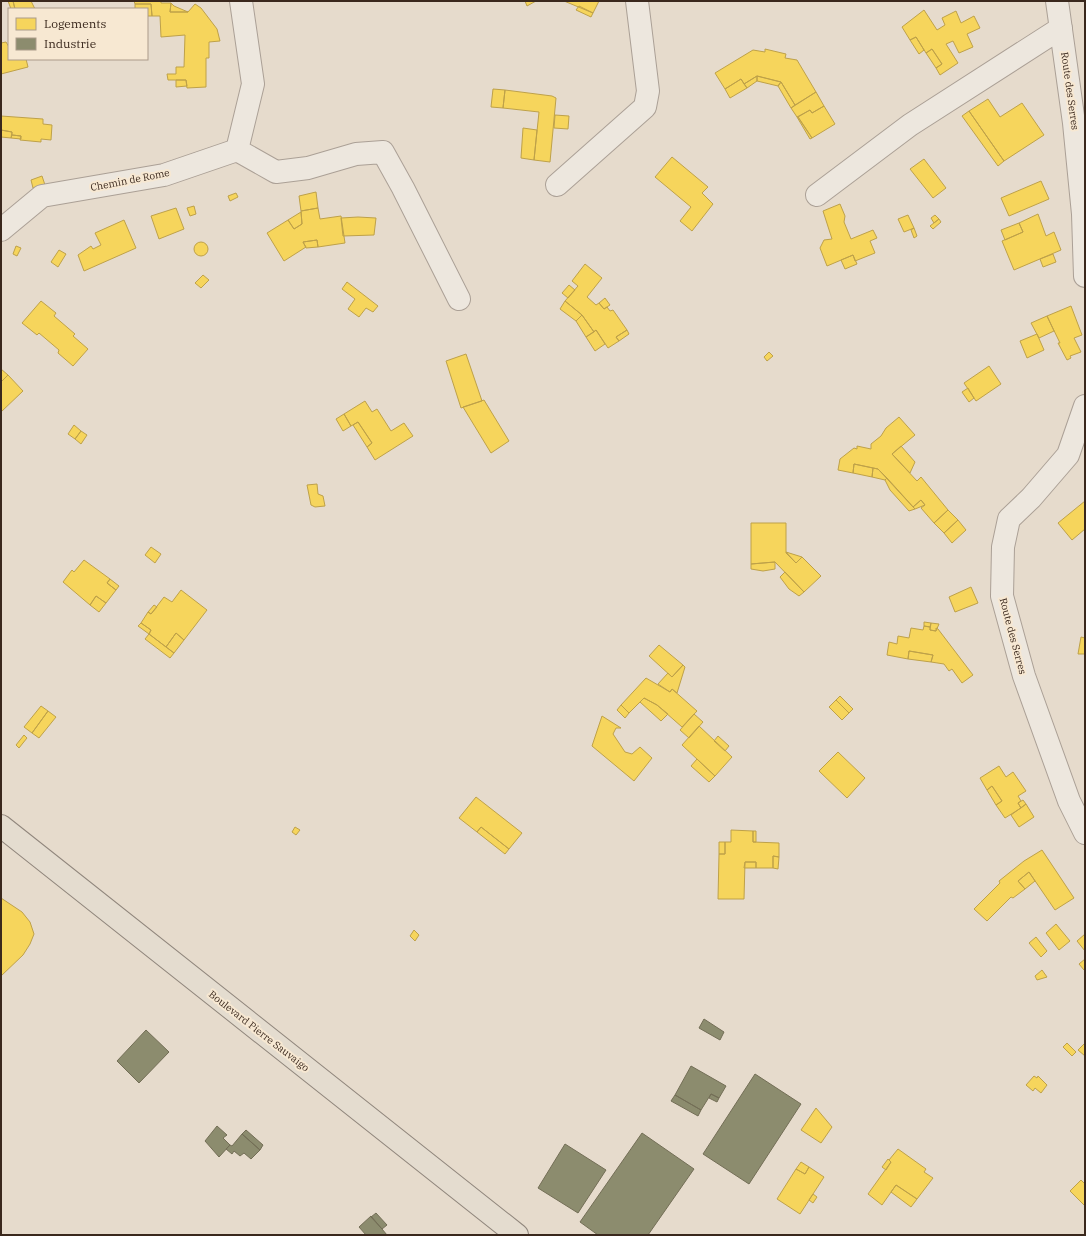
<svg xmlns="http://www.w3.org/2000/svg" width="1086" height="1236" font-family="'IBM Plex Serif',serif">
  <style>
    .homes { fill: #f6d55c; stroke: #bea149 }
    .industry { fill: #8c8c6e; stroke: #736e56 }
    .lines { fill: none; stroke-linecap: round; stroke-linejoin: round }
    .minor-casing { stroke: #aba096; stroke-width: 24 }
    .major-casing { stroke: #90867c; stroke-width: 24 }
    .minor { stroke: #ede7de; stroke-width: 22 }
    .major { stroke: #e4dccf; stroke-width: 22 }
    .labels { text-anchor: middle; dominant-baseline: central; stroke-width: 4; stroke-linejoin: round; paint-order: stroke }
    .street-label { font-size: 10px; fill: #3a281d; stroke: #f7e8d2 }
  </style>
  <rect width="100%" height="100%" fill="#e6dbcc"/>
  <path class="homes" d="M8 1H13L15 9H11Z
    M13 1H31L35 9H15Z
    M134 1H161V3H171L170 12H188L195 4 201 8 217 29 220 41 209 42V58H206V87L187 88 186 80H168L167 74H176V67H184L185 35 161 37 160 16H152L151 4H135Z
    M525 1H536L527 6Z
    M564 1H599L593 13Z
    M171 3 174 6 188 12H170Z
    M135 4H151L152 16H147V9H135Z
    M579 6 593 13 591 17 576 10Z
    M924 10 937 30 945 25 942 18 956 11 961 23 974 16 980 28 967 34 973 47 959 53 953 41 946 44 958 63 940 75 936 68 942 64 932 49 926 53 916 37 910 40 902 27Z
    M916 37 924 50 919 54 910 40Z
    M6 42 9 47V59H26L28 67 1 74V43Z
    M765 49 786 54 785 58 797 60 816 92 795 105 781 82 757 76 744 84 741 79 725 89 715 73 753 50 765 52Z
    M932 49 942 64 936 68 926 53Z
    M757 76V81L747 88 744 84Z
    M757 76 781 82 778 86 757 81Z
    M741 79 747 88 730 98 725 89Z
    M176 80H186L187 86 176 87Z
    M781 82 795 105 791 108 778 86Z
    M493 89 505 90 503 108 491 107Z
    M505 90 552 96 556 98 550 162 534 160 539 112 503 108Z
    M816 92 824 106 812 113 810 110 797 117 791 108Z
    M988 99 1000 117 1022 103 1044 135 1004 161 969 111Z
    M824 106 835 124 812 138 798 117 810 110 812 113Z
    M969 111 1004 161 998 166 962 116Z
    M555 115 569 116 568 129 554 128Z
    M1 116 43 119V124L52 125 51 140 41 139V142L20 140 21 136 12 135V132L1 130Z
    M797 117H798L812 138 810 139Z
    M523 128 537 130 534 160 521 158Z
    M1 130 12 132 11 138 1 137Z
    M12 135 21 136V139L11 138Z
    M672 157 708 187 702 193 713 204 692 231 680 221 691 207 655 177Z
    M924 159 946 188 933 198 910 169Z
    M42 176 45 185 33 188 31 180Z
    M1041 181 1049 199 1009 216 1001 198Z
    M316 192 318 208 301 211 299 196Z
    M236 193 238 197 230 201 228 196Z
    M840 204 845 216 844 222 851 239 873 230 877 238 870 241 875 253 855 261 853 255 827 266 820 248 824 240 832 239 823 211Z
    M194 206 196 214 190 216 187 208Z
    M176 208 184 229 159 239 151 216Z
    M318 208 320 219 341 216 345 243 318 247 317 240 303 242 306 247 284 261 267 233 288 220 294 229 302 224 301 211Z
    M301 212 302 224 294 229 288 220Z
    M1038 214 1046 236 1054 232 1061 250 1014 270 1002 241 1023 232 1019 223Z
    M908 215 914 228 904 232 898 219Z
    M935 215 939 219 934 223 931 218Z
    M358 217 376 218 374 235 343 236 341 218Z
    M939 219 941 222 933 229 930 226Z
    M124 220 136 248 84 271 78 255 91 246 93 249 101 245 95 233Z
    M1019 223 1023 232 1005 240 1001 230Z
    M914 228 917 236 914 238 911 230Z
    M317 240 318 247 306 248 303 242Z
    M194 249a7 7 0 1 1 14 0a7 7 0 1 1-14 0Z
    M16 246 21 248 17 256 13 254Z
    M59 250 66 254 58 267 51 262Z
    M1053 254 1056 262 1043 267 1040 259Z
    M853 255 857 264 845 269 841 260Z
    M585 264 602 278 587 297 596 305 599 303 604 309 607 307 610 311 613 310 627 330 616 337 619 341 608 348 596 330 594 332 582 315 565 301 578 286 572 281Z
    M203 275 209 280 201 288 195 283Z
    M347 282 378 306 373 312 366 308 359 317 348 309 355 299 342 289Z
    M569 285 575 290 568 298 562 293Z
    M605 298 610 305 604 309 599 303Z
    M41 301 56 313 54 316 75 334 73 336 88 349 73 366 58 353 59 350 39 333 37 335 22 323Z
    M565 301 582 315 576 321 560 309Z
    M1071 306 1082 335 1074 338 1081 352 1070 356 1071 358 1067 360 1058 343H1060L1047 316Z
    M582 315 594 332 586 337 576 321Z
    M1047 316 1054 331 1039 338 1031 323Z
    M596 330 605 344 595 351 586 337Z
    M627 330 629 334 619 341 616 337Z
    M1037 334 1044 350 1027 358 1020 341Z
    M769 352 773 356 767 361 764 357Z
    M466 354 482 401 461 408 446 361Z
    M989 366 1001 384 976 401 964 383Z
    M1 369 8 375 1 382Z
    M8 375 23 391 1 412V382Z
    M968 388 974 398 969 402 962 392Z
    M484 400 509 441 491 453 463 407Z
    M365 401 372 412 377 409 391 431 404 423 413 436 375 460 367 447 372 443 358 422 351 426 344 414Z
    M344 414 351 426 343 431 336 419Z
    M899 417 915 435 892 454 917 481 921 477 948 510 934 523 921 508 925 505 921 500 913 507 878 469 854 464 853 473 838 470 840 459 854 448 857 449V446L871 449V444L881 436 886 428Z
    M358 422 372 443 367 447 353 425Z
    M74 425 81 431 75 439 68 434Z
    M81 431 87 435 81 444 75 439Z
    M901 446 915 462 910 473 892 454Z
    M854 464 873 468 872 477 853 473Z
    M873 468 878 469 887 478 885 480 872 477Z
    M887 478 915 509 909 511 890 490 885 480Z
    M317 484 318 494 323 496 325 506 315 507 311 505 307 485Z
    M921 500 925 505 915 509 913 507Z
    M1085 501V529L1072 540 1058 523Z
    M948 510 958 520 944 533 934 523Z
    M958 520 966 530 952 543 944 533Z
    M751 523H786V553L796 563 802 557 821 576 804 592 775 562 751 564Z
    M151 547 161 554 155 563 145 555Z
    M786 552 802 557 796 563Z
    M84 560 110 579 107 583 116 590 106 603 96 596 90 605 63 582 72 570 74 572Z
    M775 562V569L763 571 751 569V564Z
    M785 572 804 592 799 596 789 589 780 577Z
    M110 579 119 586 116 590 107 583Z
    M971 587 978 603 955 612 949 597Z
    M181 590 207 610 184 640 176 633 166 647 149 634 151 630 141 623 148 612 151 614 164 597 172 602Z
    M96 596 106 603 99 612 90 605Z
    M154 605 157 607 151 614 148 612Z
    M924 622 931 623 930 627 924 626Z
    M141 623 151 630 149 634 138 626Z
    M931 623 939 624 936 631 930 630Z
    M924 626 930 627V630L936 631V628L938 629 973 675 962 683 952 669 949 671 944 664 931 662 933 655 909 651 908 659 887 655 889 642 897 644 898 636 909 638 911 628 923 630Z
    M176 633 184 640 174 653 166 647Z
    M149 634 174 653 170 658 145 639Z
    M1081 637 1085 638V654H1078Z
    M659 645 683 665 672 677 649 656Z
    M909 651 933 655 931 662 908 659Z
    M683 665 685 667 677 693 672 689 670 692 658 684 668 673 672 677Z
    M646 678 670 692 672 689 697 711 682 727 657 705 644 698 629 713 621 705Z
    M840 696 853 709 849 713 836 700Z
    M644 698 657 705 668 714 661 721 640 702Z
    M836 700 849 713 842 720 829 707Z
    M621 705 629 713 625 718 617 710Z
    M41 706 48 711 32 733 24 727Z
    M48 711 56 717 39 738 32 733Z
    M694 714 703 722 689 738 680 730Z
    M602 716 621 728H616L613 734 625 752 632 754 640 747 652 758 634 781 592 746Z
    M699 726 732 757 715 776 682 745Z
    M24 735 27 738 19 748 16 745Z
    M718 736 729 746 725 751 714 741Z
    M838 752 865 778 847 798 819 771Z
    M697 759 715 776 709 782 691 766Z
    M999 766 1006 777 1013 772 1026 791 1018 796 1021 801 1018 803 1021 808 1005 818 996 805 1002 801 992 786 987 790 980 778Z
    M992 786 1002 801 996 805 987 790Z
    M476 797 522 833 509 849 481 827 477 832 459 818Z
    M1023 800 1026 804 1021 808 1018 803Z
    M1026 804 1034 817 1019 827 1011 815Z
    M295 827 300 830 296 835 292 832Z
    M481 827 509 849 505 854 477 832Z
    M731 830 753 831V842L779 843V857L773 856V868H756V862H745L744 899H718L719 854H725V842H731Z
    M753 831H756V842H753Z
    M719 842H725V854H719Z
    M1042 850 1074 898 1055 910 1029 872 1018 881 1025 889 1013 898 1011 897 987 921 974 909 1000 883 999 881 1024 861Z
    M773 856 779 857 778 869 773 868Z
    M745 862H756V868H744Z
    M1029 872 1035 881 1025 889 1018 881Z
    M1 898 22 912 30 922 34 934 30 944 23 955 1 976Z
    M1056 924 1070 941 1059 950 1046 933Z
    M414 930 419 935 415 941 410 936Z
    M1085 934V951L1077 941Z
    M1036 937 1047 951 1041 957 1029 943Z
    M1085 959V969L1084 970 1079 964Z
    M1042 970 1047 977 1037 980 1035 976Z
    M1067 1043 1076 1052 1072 1056 1063 1047Z
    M1085 1043V1056L1078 1050Z
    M1034 1076 1037 1078 1038 1076 1047 1085 1041 1093 1035 1088 1033 1091 1026 1085Z
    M816 1108 832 1127 821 1143 801 1130Z
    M898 1149 926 1169 924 1172 933 1178 917 1199 896 1185 882 1205 868 1194 891 1162 889 1160Z
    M888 1159 891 1162 886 1170 882 1167Z
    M801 1162 809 1167 805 1174 796 1169Z
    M809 1167 824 1177 800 1214 777 1199 796 1169 805 1174Z
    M1081 1180 1085 1184V1206L1070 1191Z
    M896 1185 917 1199 911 1207 891 1192Z
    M813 1194 817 1197 813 1203 809 1200Z"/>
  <path class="industry" d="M704 1019 724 1032 720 1040 699 1028Z
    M146 1030 169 1052 139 1083 117 1061Z
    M691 1066 726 1086 719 1098 711 1094 701 1110 675 1095Z
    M755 1074 801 1104 749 1184 703 1154Z
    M711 1094 719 1098 717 1102 709 1098Z
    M675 1095 701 1110 698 1116 671 1101Z
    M217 1126 227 1135 223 1138 230 1145 219 1157 205 1141Z
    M246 1130 263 1145 260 1150 242 1134Z
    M642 1133 694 1169 648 1235H598L580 1222Z
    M242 1134 260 1150 251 1159 244 1153 240 1156 234 1151 232 1154 226 1149 230 1145 232 1146Z
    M565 1144 606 1170 578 1213 538 1188Z
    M376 1213 387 1225 382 1229 371 1217Z
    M371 1216 382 1229 387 1235H366L359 1227Z"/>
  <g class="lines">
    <g class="minor-casing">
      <path id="minor" d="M1057 1 1074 123 1083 214 1085 276
        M237 150 276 172 308 168 356 154 383 152 403 188 459 299
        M557 185 645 107 648 91 637 1
        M817 195 910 125 1061 28
        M1 230 42 196 164 175 237 150 253 84 241 1
        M1085 406 1068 455 1031 498 1009 519 1003 547 1002 596 1024 676 1069 801 1085 833"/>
    </g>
    <g class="major-casing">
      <path id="major" d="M1 826 517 1235"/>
    </g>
    <use href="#minor" class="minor"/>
    <use href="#major" class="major"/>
  </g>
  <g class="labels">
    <g class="street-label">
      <text transform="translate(1070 91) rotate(82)">Route des Serres</text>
      <text transform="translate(130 180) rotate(-11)">Chemin de Rome</text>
      <text transform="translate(1013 636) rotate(75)">Route des Serres</text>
      <text transform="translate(259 1031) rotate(38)">Boulevard Pierre Sauvaigo</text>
    </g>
  </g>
  <rect width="1086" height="1236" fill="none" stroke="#3a281d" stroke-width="4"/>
  <rect x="8" y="8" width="140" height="52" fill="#f7e8d2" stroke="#ab9b8a"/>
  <rect x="16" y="18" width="20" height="12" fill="#f6d55c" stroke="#ab9b8a"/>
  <text x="44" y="28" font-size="12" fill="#3a281d">Logements</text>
  <rect x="16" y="38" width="20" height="12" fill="#8c8c6e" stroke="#ab9b8a"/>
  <text x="44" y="48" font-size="12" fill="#3a281d">Industrie</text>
</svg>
